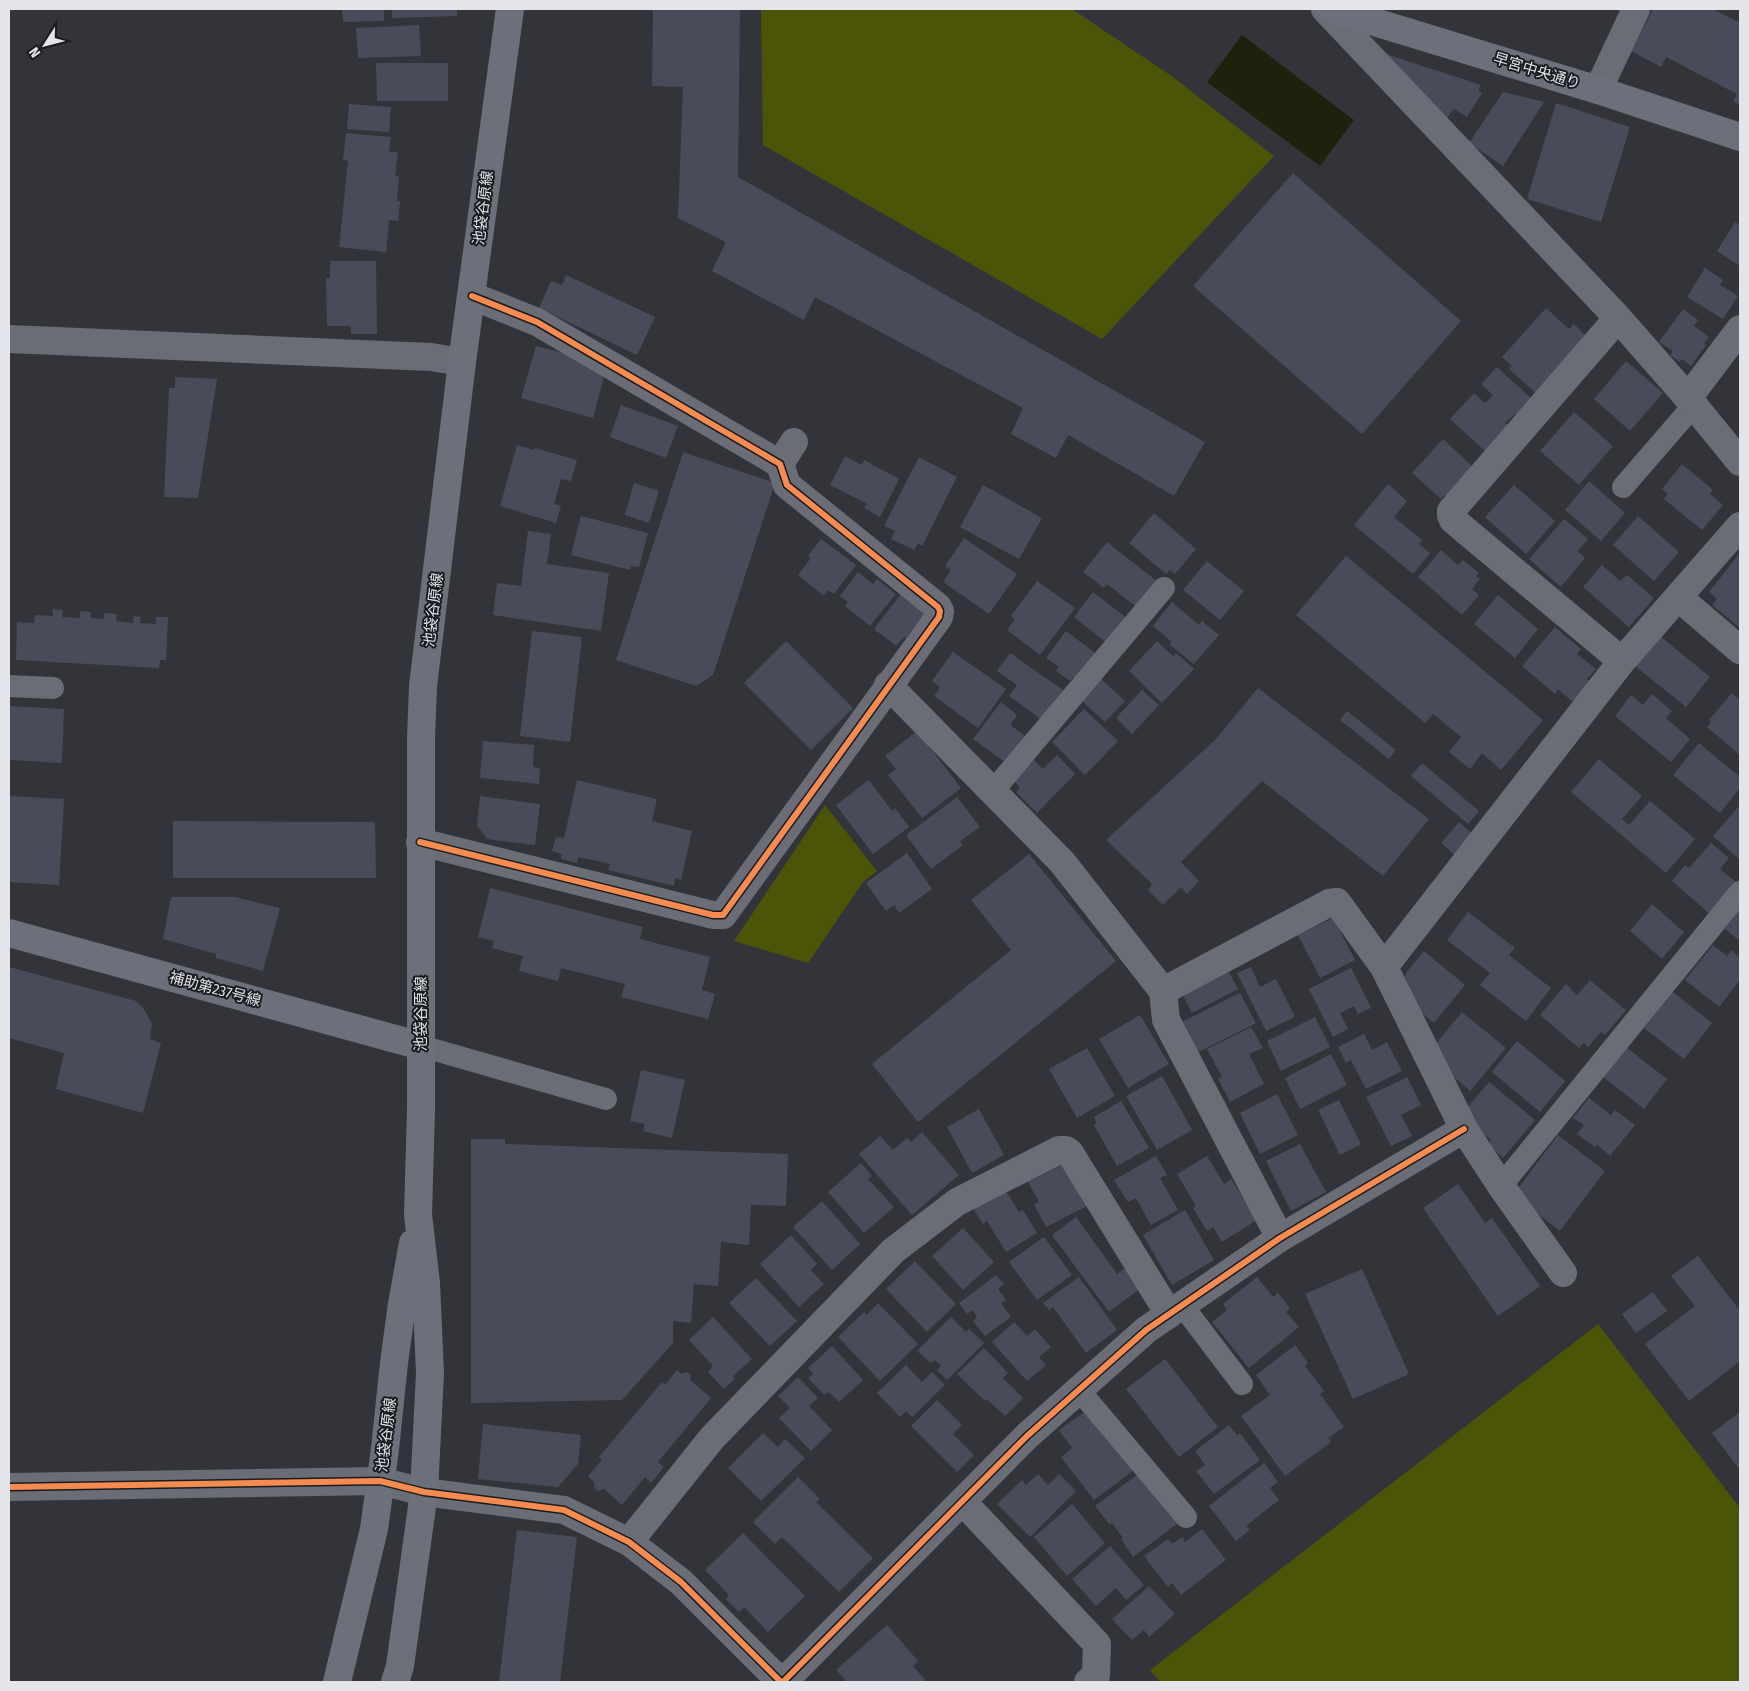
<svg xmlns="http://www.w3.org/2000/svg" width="1749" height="1691" font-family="'Fira Sans Condensed','Noto Sans JP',sans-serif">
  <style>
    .green { fill: #4c5408 }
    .water { fill: #1e220c }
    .building { fill: #484c5a }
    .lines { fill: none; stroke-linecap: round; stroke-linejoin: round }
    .lane { stroke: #6a6d75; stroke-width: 22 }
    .street { stroke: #6a6d75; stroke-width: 28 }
    .secondary { stroke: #6c707a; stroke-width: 28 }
    .cycleway-casing { stroke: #191b1f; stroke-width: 9 }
    .cycleway { stroke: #f68b52; stroke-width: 6 }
    .labels { text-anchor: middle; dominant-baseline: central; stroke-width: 4; stroke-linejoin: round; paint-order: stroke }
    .street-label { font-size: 15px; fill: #e3e5eb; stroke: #191b1f }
  </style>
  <rect width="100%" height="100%" fill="#333439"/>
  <path class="green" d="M761 9H1072L1173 77 1274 156 1102 339 763 145Z
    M825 805 877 871 863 882 808 963 734 941Z
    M1598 1324 1740 1508V1682H1160L1150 1670Z"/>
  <path class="water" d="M1242 35 1354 120 1320 166 1207 82Z"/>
  <path class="building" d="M342 9H384V21L343 22Z
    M392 9H457V16L392 18Z
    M653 9H740L738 177 1205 442 1174 496 1068 435 1056 458 1011 434 1023 408 815 297 804 320 712 271 726 242 678 218 683 87 652 86Z
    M1653 9H1713L1740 23V105L1733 101 1737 94 1666 57 1661 67 1631 51Z
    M419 25 421 56 358 58 356 28Z
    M1386 54 1481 85 1478 90 1482 93 1467 117 1454 109 1443 123Z
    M376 63H448V101H377Z
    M1503 92 1544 102 1503 166 1469 143Z
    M1556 103 1630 127 1601 222 1527 199Z
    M349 104 391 107 389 132 347 129Z
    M346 133 391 137 389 152H398L395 176H399L397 201H400L398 221 389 220 386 252 339 247 348 161 343 160Z
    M1293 173 1461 321 1362 434 1193 286Z
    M1735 222 1740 225V266L1717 251Z
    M330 261H376L377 334H351V326H327L326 278H330Z
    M1705 268 1723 280 1720 285 1738 296 1723 319 1687 297Z
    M566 275 655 317 637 355 539 308 551 281 562 285Z
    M1546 308 1569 329 1574 324 1588 338 1538 395 1509 369 1512 366 1502 357Z
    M1683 309 1698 320 1694 326 1709 337 1704 343 1706 345 1691 366 1682 359 1680 362 1670 355 1673 351 1659 342Z
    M536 346 563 353 605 373 593 418 521 398Z
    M1626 361 1663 393 1630 431 1594 399Z
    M1497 367 1532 399 1517 415 1515 414 1505 423 1510 427 1487 453 1450 419 1474 393 1485 403 1493 395 1481 384Z
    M175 377 217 379 198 498 164 497 169 388H175Z
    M621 405 678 426 666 458 610 437Z
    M1574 412 1613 446 1579 485 1540 451Z
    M1443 439 1475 469 1447 499 1444 495 1441 499 1412 473Z
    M517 445 534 450 535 448 577 460 571 481 561 479 554 504 561 506 556 523 500 506Z
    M683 452 775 483 713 675 696 686 616 660Z
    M845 456 862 465 864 460 899 479 880 517 864 508 867 504 830 485Z
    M919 457 957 477 922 546 918 543 914 550 891 539 895 531 884 526Z
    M1682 464 1713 490 1710 494 1723 505 1702 530 1664 499 1668 494 1662 489Z
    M1589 481 1625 513 1601 541 1565 510Z
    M634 483 659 491 649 523 625 515Z
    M1388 484 1407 501 1394 517 1422 540 1419 544 1430 553 1413 574 1354 525Z
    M983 485 1042 518 1019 559 960 527Z
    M1514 485 1555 521 1526 554 1485 517Z
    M1154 513 1196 549 1175 574 1170 570 1166 574 1129 543Z
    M581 516 648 533 639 567 631 566 630 570 571 555Z
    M1638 516 1679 552 1654 581 1613 545Z
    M1564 519 1588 539 1578 551 1585 558 1561 587 1529 559Z
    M528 531 551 534 547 564 609 573 601 631 493 615 497 583 521 586Z
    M964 538 1017 574 989 614 943 582 951 570 945 566Z
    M821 539 856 565 834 594 828 590 824 596 798 575 811 558 808 556Z
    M1107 542 1158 582 1138 608 1107 584 1104 588 1083 572Z
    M1441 550 1458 565 1463 560 1479 573 1476 576 1480 579 1472 589 1479 595 1462 615 1418 577Z
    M1740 553V628L1712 605 1717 599 1709 592Z
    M1346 556 1543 720 1501 770 1482 753 1470 769 1449 752 1461 737 1433 714 1425 723 1296 615Z
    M1207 561 1244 591 1220 620 1183 590Z
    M1602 565 1620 581 1627 575 1654 598 1629 627 1583 587Z
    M858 572 873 584 877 579 896 594 870 626 845 606 848 602 840 596Z
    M1037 581 1075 608 1040 655 1007 630 1015 619 1011 616Z
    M1093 592 1128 619 1108 644 1074 617Z
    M901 594 925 614 906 638 904 637 896 646 874 629Z
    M1498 595 1538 629 1515 658 1474 624Z
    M1172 602 1199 625 1202 621 1219 635 1194 664 1169 644 1172 642 1153 626Z
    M53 609 63 610 62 617 80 618V611L91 612V618L104 619V613L117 614 116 621 133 623 134 616 141 617 140 623 156 624V617H168L166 660H160L159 668 16 660 17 622 34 623 35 615 53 616Z
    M1555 627 1581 649 1577 654 1596 669 1587 679 1591 682 1574 703 1558 689 1555 694 1522 666Z
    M532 631 582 637 570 742 520 736Z
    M1066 631 1099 656 1080 682 1073 677 1070 681 1056 671 1059 667 1046 658Z
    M1660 636 1710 677 1686 707 1635 666Z
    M786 641 853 708 811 750 744 683Z
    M1157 641 1173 656 1176 653 1194 669 1162 703 1129 671Z
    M953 652 1006 689 978 728 934 696 940 687 932 681Z
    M1010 653 1063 690 1042 720 1009 696 1017 685 997 671Z
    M1100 678 1125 701 1105 722 1081 700Z
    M1258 688 1429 819 1383 876 1262 781 1181 862 1199 881 1187 894 1181 887 1163 905 1148 890 1152 884 1106 840 1216 739Z
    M1142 690 1159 705 1132 734 1116 718Z
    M1732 693 1740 700V755L1707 727 1711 722 1709 720Z
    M1652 694 1672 711 1666 718 1690 739 1671 762 1615 716 1631 695 1643 705Z
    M1001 702 1017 715 1010 725 1025 736 1005 762 973 739Z
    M9 706 64 709 62 763 9 760Z
    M1084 709 1118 741 1085 775 1052 742Z
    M1347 711 1396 750 1389 759 1340 720Z
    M917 731 961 788 922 818 888 775 896 769 885 756Z
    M483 741 534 745 533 767 540 768 539 784 480 778Z
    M1699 743 1740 777V788L1720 813 1673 775Z
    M1057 755 1075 774 1037 813 1016 792 1020 788 1013 779 1033 759 1043 769Z
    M1599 759 1642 796 1622 819 1629 825 1650 801 1695 839 1666 873 1571 792Z
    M1422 763 1479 811 1468 824 1411 776Z
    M577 780 657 799 652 821 692 831 681 880 675 878 674 886 608 870 610 864 602 862 578 857 577 863 561 859 562 854 552 851 556 837 564 838Z
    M869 780 892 811 895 808 909 827 873 854 836 805Z
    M9 796 64 799 59 885 9 882Z
    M480 796 540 804 535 845 487 839 477 825Z
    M957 797 980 827 960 841 963 845 931 869 906 835Z
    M1740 805V860L1713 836Z
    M173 821 375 822 376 878H173Z
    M1459 822 1475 836 1457 857 1441 843Z
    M1711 843 1729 858 1720 869 1738 884 1711 915 1672 881 1685 865 1689 868Z
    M907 853 932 889 899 913 894 905 886 911 866 883Z
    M1029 854 1116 961 918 1122 872 1064 1011 950 971 900Z
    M490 888 643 927 640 939 710 957 702 990 715 994 708 1019 621 997 625 984 561 968 558 981 519 971 523 956 492 948 494 941 478 937Z
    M171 897H235L280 908 263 971 216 958V954L163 939Z
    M1652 904 1684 932 1662 959 1630 931Z
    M1740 909V941L1725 929Z
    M1468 912 1515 948 1509 955 1551 988 1526 1021 1480 985 1490 973 1447 940Z
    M1333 918 1355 960 1320 978 1298 935Z
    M1713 945 1727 956 1731 950 1740 958V980L1719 1007 1685 980Z
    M1424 951 1465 985 1434 1023 1402 996 1410 987 1405 977 1406 973Z
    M9 967 136 1001 144 1009 152 1024 150 1039 161 1043 143 1113 56 1089 64 1053 9 1038Z
    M1251 967 1260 987 1276 979 1295 1017 1266 1031 1237 973Z
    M1351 968 1371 1008 1358 1014 1354 1006 1340 1013 1348 1029 1333 1037 1309 989Z
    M1229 972 1238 989 1192 1013 1183 995Z
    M1590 980 1626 1010 1605 1035 1601 1032 1588 1047 1584 1043 1579 1048 1540 1015 1566 984 1577 995Z
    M1673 992 1712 1023 1684 1059 1644 1028Z
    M1240 993 1256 1023 1197 1053 1182 1022Z
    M1462 1012 1506 1048 1470 1091 1432 1058 1430 1051Z
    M1140 1015 1169 1064 1128 1088 1099 1039Z
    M1315 1017 1330 1047 1281 1071 1267 1041Z
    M1251 1027 1263 1048 1249 1054 1264 1084 1230 1102 1218 1079 1222 1077 1207 1049Z
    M1364 1034 1372 1050 1387 1042 1402 1071 1366 1089 1351 1060 1346 1063 1338 1047Z
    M1517 1041 1565 1081 1540 1112 1492 1072Z
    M1626 1047 1667 1079 1644 1109 1602 1076Z
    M1087 1048 1115 1096 1077 1118 1049 1069Z
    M1331 1054 1347 1085 1300 1109 1285 1078Z
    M641 1070 685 1080 672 1138 643 1131 645 1124 630 1121Z
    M1162 1076 1192 1130 1157 1150 1126 1096Z
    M1407 1077 1421 1105 1401 1115 1412 1136 1391 1146 1366 1097Z
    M1489 1082 1535 1120 1503 1158 1488 1145 1491 1140 1461 1115Z
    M1277 1094 1298 1135 1260 1154 1240 1113Z
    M1589 1098 1611 1115 1615 1110 1635 1125 1610 1156 1597 1145 1595 1147 1577 1134 1584 1125 1573 1118Z
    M1339 1100 1361 1144 1340 1155 1318 1110Z
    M1121 1101 1149 1148 1117 1166 1094 1125 1097 1123 1094 1117Z
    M979 1109 1004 1155 972 1173 947 1127Z
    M922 1132 959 1175 912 1215 859 1154 880 1136 893 1150 907 1138 911 1142Z
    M1558 1135 1605 1171 1560 1231 1513 1195Z
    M471 1139H505V1144L788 1154 786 1206 751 1205 749 1245 721 1242 718 1286 694 1284 691 1323 673 1321V1343L622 1400 471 1403Z
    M1300 1144 1326 1192 1291 1211 1266 1161Z
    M1156 1156 1167 1175 1160 1178 1178 1210 1151 1225 1136 1198 1128 1202 1114 1180Z
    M1207 1156 1224 1184 1231 1179 1257 1220 1222 1242 1213 1227 1207 1231 1193 1208 1196 1206 1177 1174Z
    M861 1163 872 1176 868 1179 894 1207 864 1233 828 1192Z
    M1065 1163 1087 1206 1046 1227 1034 1204 1039 1202 1028 1182Z
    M1458 1184 1485 1223 1492 1218 1540 1286 1498 1316 1423 1208Z
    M1004 1188 1019 1212 1023 1210 1037 1233 1006 1252 987 1221 983 1224 973 1208Z
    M822 1201 860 1244 832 1270 793 1227Z
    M1185 1210 1214 1260 1172 1285 1143 1235Z
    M1076 1217 1117 1274 1126 1267 1141 1288 1109 1312 1052 1235Z
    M963 1228 994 1262 963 1290 932 1256Z
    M791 1235 817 1264 811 1270 824 1284 799 1307 760 1264Z
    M1044 1237 1072 1275 1037 1300 1009 1262Z
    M1698 1256 1740 1311V1361L1689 1401 1645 1344 1695 1306 1671 1276Z
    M915 1261 956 1304 927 1332 886 1289Z
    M1362 1269 1409 1374 1353 1399 1305 1294Z
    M996 1275 1004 1284 998 1289 1006 1300 1001 1303 1011 1317 985 1336 973 1321 977 1317 973 1310 967 1314 959 1303Z
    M1079 1277 1117 1330 1086 1353 1053 1307 1049 1310 1043 1303Z
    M1257 1277 1273 1297 1278 1293 1290 1308 1286 1312 1299 1327 1249 1368 1212 1322 1227 1310 1223 1304Z
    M756 1278 797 1321 770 1346 729 1303Z
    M1653 1292 1667 1311 1636 1333 1622 1314Z
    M878 1303 918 1344 880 1381 838 1337 864 1312 867 1315Z
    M713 1317 752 1359 733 1376 735 1379 724 1389 708 1372 713 1366 689 1340Z
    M951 1317 966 1332 969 1329 984 1343 947 1380 937 1370 941 1366 935 1360 931 1363 917 1351Z
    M1014 1322 1027 1336 1035 1329 1051 1347 1039 1357 1046 1365 1027 1381 992 1342Z
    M1295 1345 1308 1363 1305 1366 1324 1391 1320 1394 1344 1427 1328 1438 1331 1442 1285 1476 1241 1416 1270 1395 1256 1375Z
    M832 1346 863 1380 839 1402 829 1392 824 1395 808 1378 813 1374 808 1368Z
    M984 1348 1008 1373 1003 1378 1023 1398 1005 1416 987 1399 985 1401 957 1374Z
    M1165 1359 1218 1427 1179 1457 1126 1389Z
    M906 1365 922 1382 932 1372 945 1385 912 1417 906 1411 900 1417 877 1393Z
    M677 1370 681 1374 686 1372 690 1374 691 1381 711 1398 658 1462 664 1467 651 1483 645 1477 622 1505 604 1489 599 1491 595 1489 594 1482 588 1476 602 1460 599 1457 662 1382 665 1385Z
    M798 1377 818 1398 809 1406 832 1430 811 1451 779 1418 790 1408 778 1396Z
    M937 1400 962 1425 953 1434 974 1455 957 1472 911 1426Z
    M1740 1412V1470L1712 1433Z
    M1083 1413 1092 1415 1096 1427 1109 1443 1113 1440 1134 1470 1094 1500 1061 1457 1072 1448 1059 1430Z
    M483 1424 581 1435 578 1464 558 1487 478 1479Z
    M1229 1425 1237 1435 1240 1433 1260 1460 1214 1494 1196 1471 1205 1465 1195 1451Z
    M763 1433 778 1447 785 1439 805 1458 761 1501 728 1468Z
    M1264 1463 1278 1482 1270 1488 1279 1500 1246 1526 1250 1530 1236 1541 1209 1506Z
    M1038 1474 1048 1485 1059 1474 1076 1491 1030 1537 997 1504 1022 1480 1026 1485Z
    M1137 1475 1178 1523 1133 1557 1121 1539 1123 1538 1112 1523 1110 1525 1095 1506Z
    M798 1477 820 1499 816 1502 873 1558 839 1592 782 1537 775 1544 753 1522Z
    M1072 1504 1105 1543 1067 1576 1034 1537Z
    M1202 1529 1226 1560 1181 1595 1172 1583 1168 1587 1144 1556 1168 1539 1172 1544 1182 1537 1185 1542Z
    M517 1530 577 1537 560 1682H499Z
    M743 1533 805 1596 768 1632 744 1607 739 1612 726 1599 729 1595 705 1570Z
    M1110 1546 1144 1585 1126 1600 1116 1588 1096 1606 1072 1579Z
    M1149 1586 1175 1614 1149 1637 1144 1630 1132 1640 1112 1619Z
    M887 1625 918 1661 913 1666 927 1682H847L836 1670Z"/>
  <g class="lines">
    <path class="lane" d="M1623 487 1694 405
      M9 686 53 688
      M993 791 1164 588
      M421 1046 606 1099
      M1501 1186 1740 892
      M1182 1305 1242 1384
      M1079 1390 1186 1517"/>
    <path class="street" d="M1325 9 1618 318 1688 398 1740 462
      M1598 90 1636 9
      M1618 318 1451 511V515L1453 520 1622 661
      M9 339 431 357 462 362
      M1688 398 1740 329
      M780 464 794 442
      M1678 597 1740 650
      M888 685 1062 862 1163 991 1166 1020 1280 1238
      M420 842 713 915H723L939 617 940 611 938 607 787 485 780 464 537 322 472 296
      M1384 967 1622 661 1740 526
      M1163 991 1329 903 1337 902 1384 967 1464 1129 1501 1186 1563 1273
      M9 1487 380 1481 424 1492 564 1510 629 1542 681 1582 781 1682
      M963 1502 1097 1644 1096 1675 1088 1682
      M629 1542 712 1438 893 1251 957 1202 1059 1150H1066L1070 1153 1169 1314
      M783 1682 1027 1436 1146 1330 1280 1238 1464 1129"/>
    <path class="secondary" d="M1332 9 1598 90 1740 137
      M9 933 421 1046
      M337 1682 374 1529 385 1449 394 1363 402 1304 413 1243
      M395 1682 400 1666 424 1492 430 1373 426 1283 418 1215 421 1110V739L423 686 462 362 510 9"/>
    <g class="cycleway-casing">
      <path id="cycleway" d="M420 842 713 915H723L939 617 940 611 938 607 787 485 780 464 537 322 472 296
        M9 1487 380 1481 424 1492 564 1510 629 1542 681 1582 781 1682
        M783 1682 1027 1436 1146 1330 1280 1238 1464 1129"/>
    </g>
    <use href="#cycleway" class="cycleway"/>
  </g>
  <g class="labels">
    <g class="street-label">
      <text transform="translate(1537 71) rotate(17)">早宮中央通り</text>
      <text transform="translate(483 208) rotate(-83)">池袋谷原線</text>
      <text transform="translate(433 610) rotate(-83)">池袋谷原線</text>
      <text transform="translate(215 989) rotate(15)">補助第237号線</text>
      <text transform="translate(421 1014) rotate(-90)">池袋谷原線</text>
      <text transform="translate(386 1435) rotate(-83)">池袋谷原線</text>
    </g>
  </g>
  <rect width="1749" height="1691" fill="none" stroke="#e3e5eb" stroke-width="20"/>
  <g transform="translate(45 45) rotate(234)" stroke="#191b1f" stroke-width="4" paint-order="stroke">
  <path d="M0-4L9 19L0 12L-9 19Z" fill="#e3e5eb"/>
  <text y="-8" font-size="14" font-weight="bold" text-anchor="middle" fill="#e3e5eb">N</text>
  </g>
</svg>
